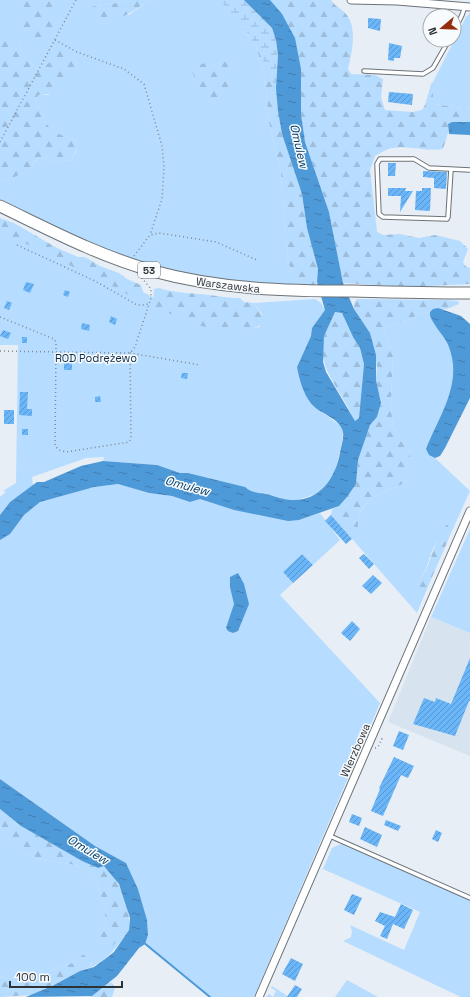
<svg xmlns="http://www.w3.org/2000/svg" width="470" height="997" font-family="'Space Grotesk',sans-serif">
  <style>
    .built { fill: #d7e4f0 }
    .green { fill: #b6dcff }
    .forest { fill: url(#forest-firs) }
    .wetland { fill: url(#wetland-marsh) }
    .water { fill: url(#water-ripples); fill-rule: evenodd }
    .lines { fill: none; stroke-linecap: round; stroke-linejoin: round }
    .stream { stroke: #4e99d8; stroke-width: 2 }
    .building { fill: url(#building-hatch) }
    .lane-casing { stroke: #6c7378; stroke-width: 5.5 }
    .street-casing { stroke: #6c7378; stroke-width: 9 }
    .primary-casing { stroke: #6c7378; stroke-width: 13 }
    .path { stroke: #83888c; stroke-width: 1.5; stroke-dasharray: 1 3; stroke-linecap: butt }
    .lane { stroke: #fff; stroke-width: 3.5 }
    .street { stroke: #fff; stroke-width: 7 }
    .primary { stroke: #fff; stroke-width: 11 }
    .labels { text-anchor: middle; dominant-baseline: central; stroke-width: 3; stroke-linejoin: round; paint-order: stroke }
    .shield { fill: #f8fbfe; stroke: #6b6e71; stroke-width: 1 }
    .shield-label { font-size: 10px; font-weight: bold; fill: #2f3234 }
    .street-label { font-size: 11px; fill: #2f3234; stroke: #f8fbfe }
    .park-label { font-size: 11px; fill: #0b2c46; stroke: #f8fbfe }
    .water-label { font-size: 12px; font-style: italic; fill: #003a63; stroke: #f8fbfe }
  </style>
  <defs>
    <pattern id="forest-firs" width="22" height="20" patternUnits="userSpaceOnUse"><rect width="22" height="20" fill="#b6dcff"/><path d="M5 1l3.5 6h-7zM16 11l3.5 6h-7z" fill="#9dbddb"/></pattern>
    <pattern id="wetland-marsh" width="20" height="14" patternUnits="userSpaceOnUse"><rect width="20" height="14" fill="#b6dcff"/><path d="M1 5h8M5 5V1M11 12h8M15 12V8" fill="none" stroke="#9dbddb"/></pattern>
    <pattern id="water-ripples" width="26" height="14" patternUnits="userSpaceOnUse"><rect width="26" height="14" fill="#4e99d8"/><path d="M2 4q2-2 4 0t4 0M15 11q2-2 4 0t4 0" fill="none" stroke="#417db0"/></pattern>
    <pattern id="building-hatch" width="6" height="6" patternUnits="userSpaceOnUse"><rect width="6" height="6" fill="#6bb6f8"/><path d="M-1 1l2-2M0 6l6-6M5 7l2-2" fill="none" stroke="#5895ca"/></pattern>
  </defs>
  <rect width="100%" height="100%" fill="#e7eef5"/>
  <path class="built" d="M431 617 470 633V756L388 722Z"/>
  <path class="green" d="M0 0H126L124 2 89 7 129 15 150 0H244V30L256 46 265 78 269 122 281 173 288 261 293 276 303 285C238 284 173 274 112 252 74 237 37 217 0 199V181C10 178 22 176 30 168 34 163 35 160 41 157L57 162 71 160 77 150 74 139 53 132 47 124 36 101 38 95H49V63L37 68 25 58 18 41 0 42Z
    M470 13V109L433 104V82L466 17Z
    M0 221 183 312 248 329 260 327 262 314 254 303 315 299 321 303 325 310 312 328 311 336 297 367 307 396 323 413 341 426 343 433 341 447 334 475 326 487 318 493 298 500 278 499 273 496 250 492 244 487 188 473H180L157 465 103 461 104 457 86 458 32 477 33 486 10 502 0 515V497L6 492 3 491 16 483 18 345H0Z
    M430 312V316C436 326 444 335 449 345 464 377 443 418 428 446L432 457 435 458 470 491 452 531V525C447 530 441 535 437 541 428 556 428 573 415 586L420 599 424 596 417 613 347 533H354C363 494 374 499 406 482L410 471V452L393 428 391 407 393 351 383 329 410 319 419 314Z
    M118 484 149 493 172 496 190 502 200 499 234 510 299 520 320 513 340 540 313 565 302 554 283 572 293 583 280 595 380 703 254 997H210L151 950 145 944 148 935 147 920 138 889 126 863 95 846 0 779V540C13 531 20 518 32 507 52 491 93 487 118 484Z
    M470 529V633L431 617Z
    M0 827C8 835 18 849 29 855 45 863 58 861 74 865 98 871 104 900 106 921L99 928 118 938 129 930C117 947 107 961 87 969L92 964 84 954 72 963 52 970 31 983 0 977Z
    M341 844 470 900V997H461L343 941 351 937 352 931 350 925 404 950 420 912 323 869 332 848Z
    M347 980 378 997H335Z
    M272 986 289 997H266L269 994 273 997 276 991 271 988Z"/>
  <path class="forest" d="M22 0H54C56 11 56 30 51 39H37L26 41 21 37 26 18 21 6Z
    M126 0H150C127 16 115 24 87 19L85 14 89 7 124 2Z
    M270 0H331C335 6 340 8 345 13 358 26 352 52 348 69L351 74 375 75 383 79 381 97 385 110 412 112 422 110 425 105 431 84 433 82V104L470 109V122H452L448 124V133L443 149C426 152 410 145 392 148 387 149 380 153 375 156L370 170 377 232 383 235 400 234 419 238 435 235 460 241 468 249 463 262 465 266 470 268V284L409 287 343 283 329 212 305 142 301 114Z
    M244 30 276 71 278 110 282 134 302 194 307 228 318 269 317 282 315 285H303L293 276 288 261 281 173 269 122 265 78 256 46Z
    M3 41H18L25 58 37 68 49 63 60 50 69 51 79 64C74 86 60 94 38 95L36 101 47 124 53 132 74 139 77 149 71 160 57 162 41 157C34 160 34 163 30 168 22 176 10 178 0 181V42Z
    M217 62H226L232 75 226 94 212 101 202 95 191 69 200 64Z
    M0 218 14 223 57 248 78 257H85L100 266 119 273 127 279 141 285 145 298 143 301H139L118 289 0 231Z
    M159 288C175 293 191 293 209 295 219 296 229 298 240 298L244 302 254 303 266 322C244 338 207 329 183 320 177 318 172 314 166 312 161 310 157 311 153 306L154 289Z
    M357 299 445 300 458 301 459 304 447 309 419 314 410 319 383 329 393 351 391 407 393 428 410 452V471L406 482C384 494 356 498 358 528L354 533H347L331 515 332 509 339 506 347 497 356 484 358 460 370 425 377 417 381 403 376 380 377 367 370 333 354 309V303Z
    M335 312 342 313 353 337 360 348 364 364 359 418 355 421C351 415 349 408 345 402 325 369 310 349 335 312Z
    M447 524H452V531L424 596 420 599 415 594V586C428 573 430 556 437 541 440 535 444 530 447 524Z
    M0 809 21 826 82 861 98 868 104 866C121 881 131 908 129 930 120 936 113 948 105 950L97 940 99 928 106 921C104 900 98 871 74 865 58 861 45 863 29 855 18 849 8 835 0 827Z
    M84 954 92 956C92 965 90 969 80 971L33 995 0 997V977L31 983 52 970 72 963Z
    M109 983H112L115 988 112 997H89Z"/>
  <path class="wetland" d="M218 0H244L272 28 276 40 278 55 276 88 256 46 234 15Z"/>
  <path class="water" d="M244 0H270L282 14 295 38 301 69V114L305 142 329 212 343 283 354 309 370 333 376 355V380L381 403 377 417 370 425 358 460 356 484 347 497 339 506 299 520 288 521 234 510 200 499 190 502 172 496 149 493 118 484 94 487 40 502 24 515 10 534 0 540V515L10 502 37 482H44L81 466 103 461 157 465 180 473H188L245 487C254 495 262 492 273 496 309 509 333 489 340 453 341 447 344 438 343 432 340 417 318 414 310 402 303 393 299 378 297 367L311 336 312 328 325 310 317 282 318 269 307 228 302 194 282 134 278 111 276 88 278 55 276 40 272 28ZM335 312 342 313 353 337 360 348 364 364 359 418 355 421 326 372 323 362 324 336Z
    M452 122H470V135L449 134 448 124Z
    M438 308 461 316 470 324V398L445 448 440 456 435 458 429 455 426 449C439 416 463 384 449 347 445 336 435 328 430 316V312L433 309Z
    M238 573 244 584 249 604 238 631 233 633 228 631 226 628 234 604 230 587V577Z
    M0 779 95 846 126 863 138 889 147 920 148 935 145 944 139 948 117 976 92 996 26 997 52 986 80 971 94 967 105 959 114 952 129 930 130 918 119 884 104 866 98 868 82 861 21 826 0 809Z"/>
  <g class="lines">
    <path class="stream" d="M143 942 210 997"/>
  </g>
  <path class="building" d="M368 18 381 19 380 31 368 28Z
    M389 43 402 46 400 58H394V61L388 60Z
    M389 92 413 94 412 105 388 102Z
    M388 163H396L395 176H388Z
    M423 171 447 172 446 189 434 188V178L423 177Z
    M388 188H406L405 191H413L400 212 401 196H388Z
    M422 188H431L430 211 415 210 416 191H422Z
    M26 282 34 284 30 293 23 290Z
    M65 290 70 292 68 297 63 295Z
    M7 301 12 303 9 310 4 308Z
    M111 316 117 319 115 325 109 322Z
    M82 323 90 325 89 331 81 329Z
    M3 330 11 333 8 339 0 336Z
    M22 337H27V343H22Z
    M64 362H72V370H64Z
    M182 373H188L187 379 181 378Z
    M20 392H28L27 409H32V416L19 415Z
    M100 396 101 402H95V397Z
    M4 410H14V424H4Z
    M22 429H28V435H22Z
    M331 515 352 539 346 544 325 521Z
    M302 554 313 565 293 583 283 572Z
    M364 554 374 564 369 569 359 558Z
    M373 575 382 583 371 594 362 586Z
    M352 621 360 629 350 641 341 633Z
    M470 658V701H469L455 736 413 724 424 698 435 702 436 698 451 704Z
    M399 731 409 735 403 750 393 746Z
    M394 757 414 766 408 778 401 775 383 816 371 811 380 789 379 788Z
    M352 814 362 818 359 826 349 822Z
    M386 820 401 826 398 831 384 825Z
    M365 827 382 835 377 847 360 839Z
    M436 830 442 833 438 842 432 839Z
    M352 894 362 898 354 915 344 910Z
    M401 904 413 910 404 929 393 924 387 939 380 936 385 926 375 921 380 912 395 917Z
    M291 958 303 964 295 981 282 974Z
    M295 985 302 989 297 997H287Z"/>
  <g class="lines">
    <g class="lane-casing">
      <path id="lane" d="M454 31 462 15 465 6
        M364 71 423 74 433 68 449 40
        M451 169 448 217 447 219 383 217 379 214 377 164 380 159H414L429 168 470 170
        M330 836 470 898"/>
    </g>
    <g class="street-casing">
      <path id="street" d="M351 0 397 1 470 7
        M259 997 470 511"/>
    </g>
    <g class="primary-casing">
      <path id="primary" d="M0 206C50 230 99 256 153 271 218 289 285 291 352 291 391 292 431 293 470 293"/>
    </g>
    <path class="path" d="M55 40 77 52 124 69 144 84 162 146 164 167 162 199 150 235
      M0 142 76 0
      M17 245 95 281 137 305H145L150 303
      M134 256 150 235 159 233 216 242 257 260
      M0 317 54 339 56 342V352L130 353 135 347 151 298V289L141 277
      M0 351 56 352 55 446 59 450 66 452 129 442 131 439 130 353 200 365
      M375 748 378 747 382 739 380 738"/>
    <use href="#lane" class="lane"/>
    <use href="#street" class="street"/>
    <use href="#primary" class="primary"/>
  </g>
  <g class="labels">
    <rect class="shield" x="138" y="262" width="22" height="16" rx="3"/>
    <g class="shield-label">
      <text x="149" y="270">53</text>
    </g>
    <g class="street-label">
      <text transform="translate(228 285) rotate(7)">Warszawska</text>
      <text transform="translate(355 750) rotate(-66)">Wierzbowa</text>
    </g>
    <g class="park-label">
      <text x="96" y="358">ROD Podrężewo</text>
    </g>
    <g class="water-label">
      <text transform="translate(299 146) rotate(77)">Omulew</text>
      <text transform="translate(187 486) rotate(15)">Omulew</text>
      <text transform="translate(88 850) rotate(31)">Omulew</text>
    </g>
  </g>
  <g transform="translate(442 28) rotate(251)"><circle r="19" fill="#f8fbfe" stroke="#a8abad"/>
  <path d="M0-3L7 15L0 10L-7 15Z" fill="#942d0d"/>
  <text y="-6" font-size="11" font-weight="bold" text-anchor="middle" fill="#2f3234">N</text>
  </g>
  <path d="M10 981v6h112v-6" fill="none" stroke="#2f3234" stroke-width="2"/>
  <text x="16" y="981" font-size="12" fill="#2f3234" stroke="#f8fbfe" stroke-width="3" paint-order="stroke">100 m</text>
</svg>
